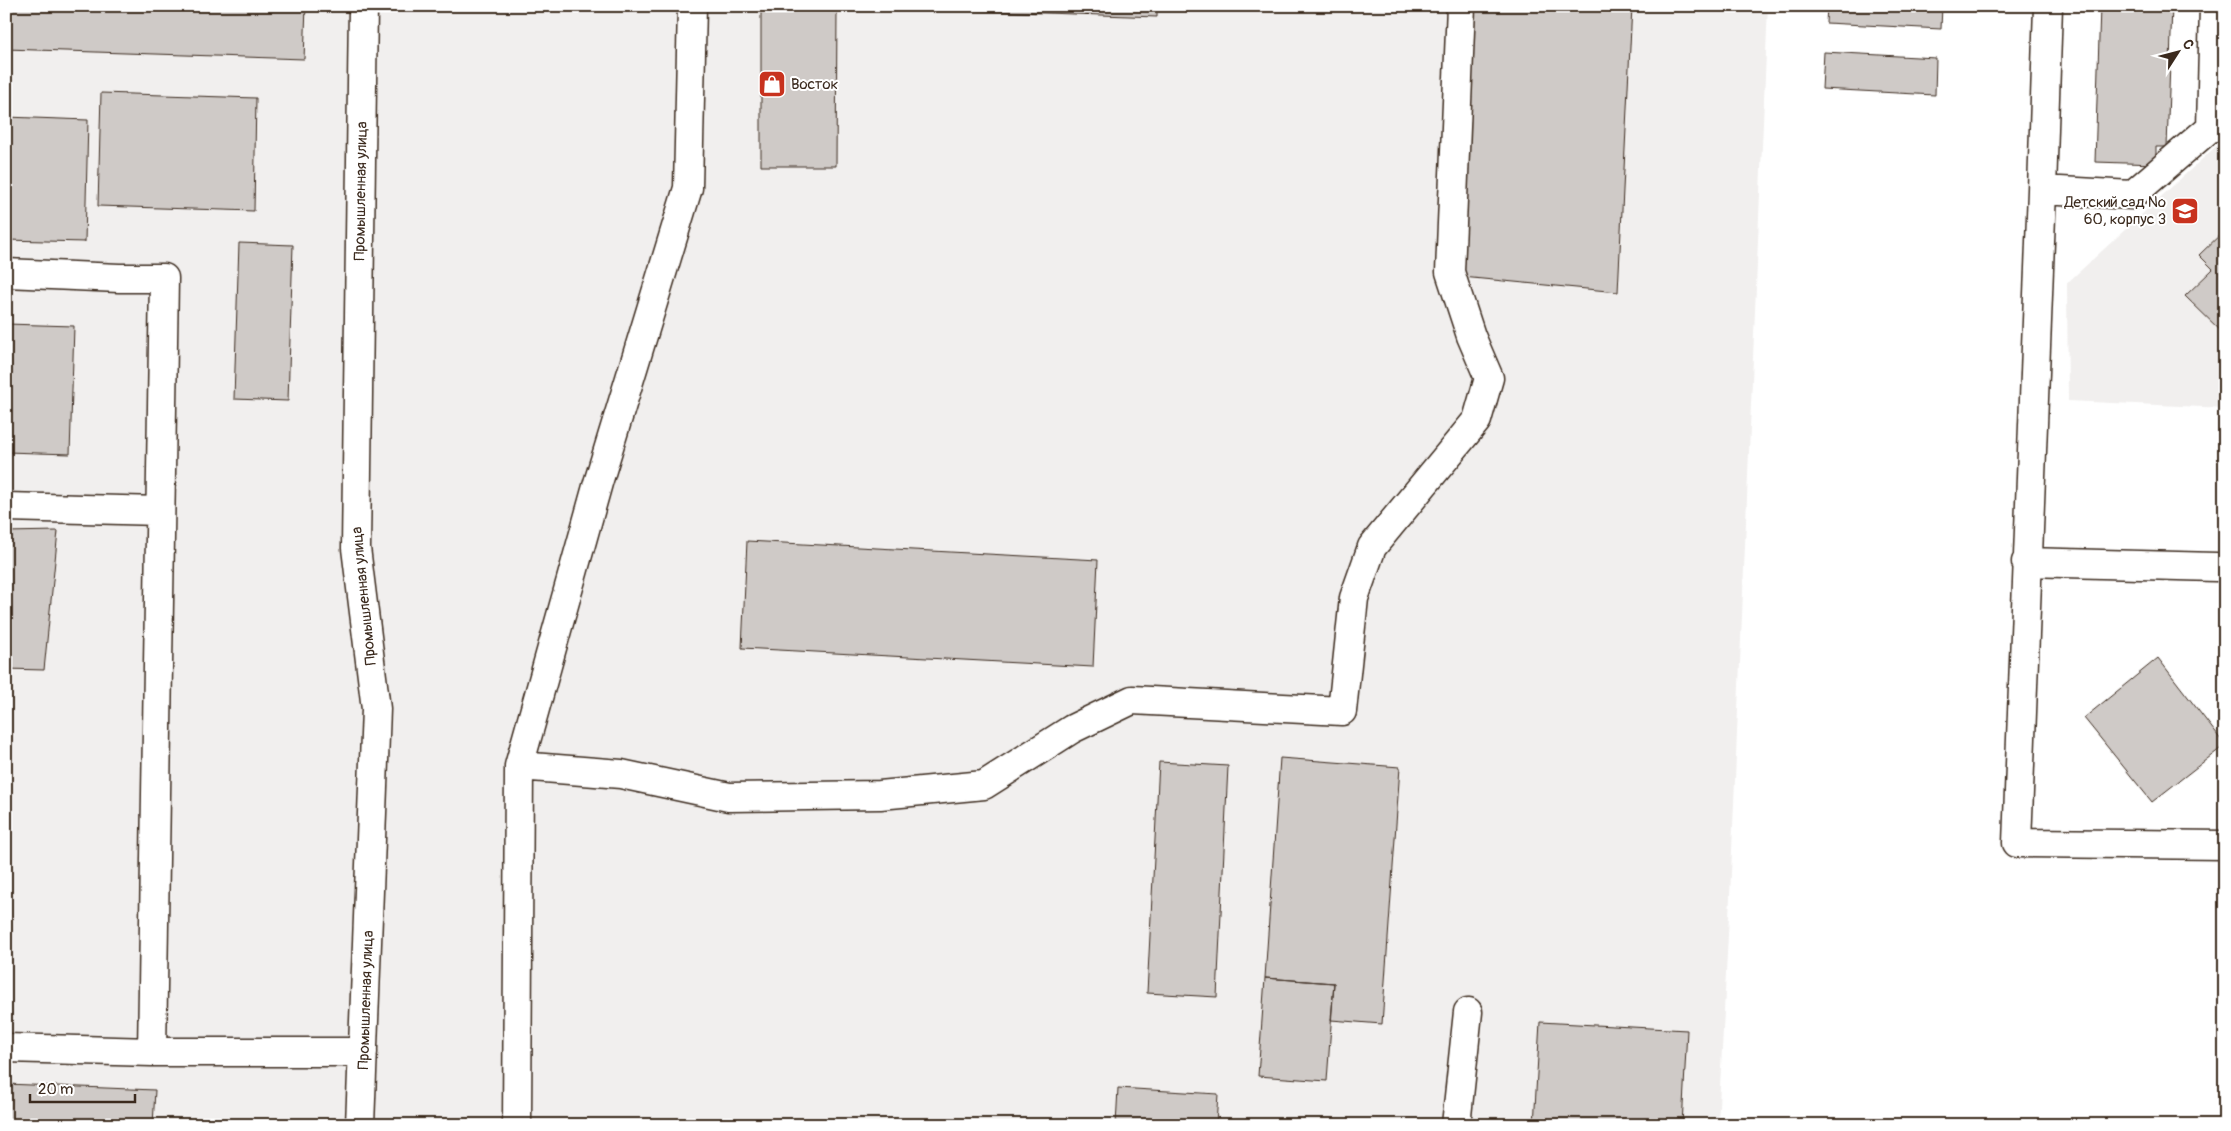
<svg xmlns="http://www.w3.org/2000/svg" width="2231" height="1131" font-family="Pangolin,sans-serif">
  <style>
    .built { fill: #f1efee }
    .building { fill: #cfcac7; stroke: #3b2a1e }
    .lines { fill: none; stroke-linecap: round; stroke-linejoin: round }
    .minor-casing { stroke: #3b2a1e; stroke-width: 31 }
    .minor { stroke: #fff; stroke-width: 28 }
    .labels { text-anchor: middle; dominant-baseline: central; stroke-width: 4; stroke-linejoin: round; paint-order: stroke }
    .poi-label { font-size: 15px; fill: #3b2a1e; stroke: #fff; text-anchor: start }
    .street-label { font-size: 15px; fill: #3b2a1e; stroke: #fff }
  </style>
  <rect width="100%" height="100%" fill="#fff"/>
  <filter id="ink" filterUnits="userSpaceOnUse"><feTurbulence type="fractalNoise" baseFrequency=".02" numOctaves="2"/><feDisplacementMap in="SourceGraphic" scale="10" xChannelSelector="R" yChannelSelector="G"/><feConvolveMatrix kernelMatrix="1 2 1 2 8 2 1 2 1" color-interpolation-filters="sRGB"/></filter>
  <g filter="url(#ink)">
    <path class="built" d="M6 6H1768L1730 897 1718 1125H6Z
      M2225 138V408L2068 401 2067 283Z"/>
    <path class="building" d="M6 6H306L304 59 6 49Z
      M907 6H1157V17L907 8Z
      M1464 6H1632L1618 292 1462 277Z
      M1827 6H1942L1941 29 1826 23Z
      M2100 6H2172L2167 147H2156V164L2095 162Z
      M761 8 837 9 836 166H761Z
      M1824 52 1936 58 1935 95 1822 89Z
      M101 93 256 98 254 211 98 206Z
      M6 117 88 120 85 242 6 240Z
      M2225 230V335L2185 296 2213 269 2199 255Z
      M239 243 293 245 288 401 234 399Z
      M6 324 74 326 70 454 6 452Z
      M58 531 44 670 6 669V532Z
      M747 541 1098 560 1093 667 742 648Z
      M2158 658 2225 745 2152 802 2084 718Z
      M1280 758 1400 767 1382 1024 1331 1020 1334 983 1265 978Z
      M1159 762 1228 766 1217 997 1147 993Z
      M1265 978 1334 983 1327 1081 1258 1076Z
      M1540 1022 1687 1030 1682 1125H1534Z
      M6 1084 155 1090 153 1125H6Z
      M1118 1088 1218 1094 1216 1125H1116Z"/>
    <g class="lines">
      <g class="minor-casing">
        <path id="minor" d="M2048 6 2042 190 2132 195 2225 115
          M2211 128 2214 6
          M2042 190 2017 843 2225 845
          M6 273 119 278H164L152 1052H363
          M6 507 160 511
          M2026 562 2216 567
          M519 766 621 774 729 797 880 795 984 785 1072 729 1132 700 1342 711 1354 598 1372 547 1477 420 1489 378 1471 336 1450 272 1461 6
          M6 1048 152 1052
          M360 1125 376 709 356 548 363 6
          M517 1125 519 766 598 483 688 188 692 6
          M1456 1125 1468 1012"/>
      </g>
      <use href="#minor" class="minor"/>
    </g>
  </g>
  <defs>
    <g id="shop-square" transform="scale(1.4375)"><rect x="-9" y="-9" width="18" height="18" rx="4" fill="#c8321e" stroke="#fff"/><path d="M-5-2.5h2.3a2.7 3.5 0 0 1 5.4 0H5L5.5 6h-11ZM-1.5-2.5h3a1.5 2.3 0 0 0-3 0Z" fill="#fff"/></g>
    <g id="school-square" transform="scale(1.4375)"><rect x="-9" y="-9" width="18" height="18" rx="4" fill="#c8321e" stroke="#fff"/><path d="M0-5L7-2L0 1L-7-2ZM-4 1L0 2.5L4 1V4Q0 6-4 4Z" fill="#fff"/></g>
  </defs>
  <g fill-rule="evenodd">
    <use href="#shop-square" x="772" y="84"/>
    <use href="#school-square" x="2185" y="211"/>
  </g>
  <g class="labels">
    <g class="poi-label">
      <text x="791" y="84">Восток</text>
      <text x="2166" y="202" text-anchor="end">Детский сад №<tspan x="2166" dy="17">60, корпус 3</tspan></text>
    </g>
    <g class="street-label">
      <text transform="translate(361 191) rotate(-89)">Промышленная улица</text>
      <text transform="translate(364 596) rotate(-96)">Промышленная улица</text>
      <text transform="translate(366 1000) rotate(-88)">Промышленная улица</text>
    </g>
  </g>
  <rect width="2231" height="1131" fill="none" stroke="#fff" stroke-width="25"/>
  <rect x="12" y="12" width="2206" height="1106" fill="none" stroke="#3b2a1e" stroke-width="2" filter="url(#ink)"/>
  <g transform="translate(2178 52) rotate(54)" stroke="#ffffff" stroke-width="4" paint-order="stroke">
  <path d="M0-4L9 19L0 12L-9 19Z" fill="#3b2a1e"/>
  <text y="-8" font-size="14" font-weight="bold" text-anchor="middle" fill="#3b2a1e">С</text>
  </g>
  <path d="M30 1094v8h105v-8" fill="none" stroke="#3b2a1e" stroke-width="2.5"/>
  <text x="38" y="1094" font-size="15" fill="#3b2a1e" stroke="#ffffff" stroke-width="4" paint-order="stroke">20 m</text>
</svg>
